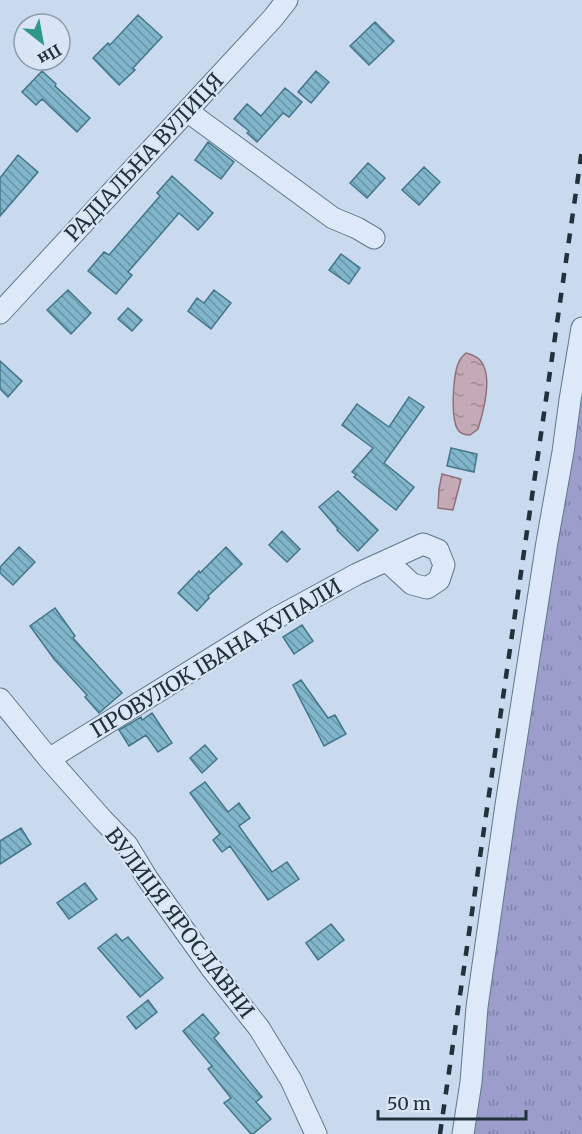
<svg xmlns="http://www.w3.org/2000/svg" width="582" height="1134" font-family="Merriweather,serif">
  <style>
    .grass { fill: url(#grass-tufts) }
    .water { fill: url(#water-ripples); stroke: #91707c; stroke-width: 1.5 }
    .building { fill: url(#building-back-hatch); stroke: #447689; stroke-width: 1.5 }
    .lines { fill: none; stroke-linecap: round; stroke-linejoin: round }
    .street-casing { stroke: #5e788a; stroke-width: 23 }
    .street { stroke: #dde9f9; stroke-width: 21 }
    .rail { stroke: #21323b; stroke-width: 4.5; stroke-dasharray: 10 10; stroke-linecap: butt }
    .labels { text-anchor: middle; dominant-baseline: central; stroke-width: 4.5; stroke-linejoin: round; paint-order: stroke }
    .street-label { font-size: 21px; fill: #21323b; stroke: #d9e5f5 }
  </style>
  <defs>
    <pattern id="grass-tufts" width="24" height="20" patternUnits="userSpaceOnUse" patternTransform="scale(1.5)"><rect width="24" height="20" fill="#9d9dcc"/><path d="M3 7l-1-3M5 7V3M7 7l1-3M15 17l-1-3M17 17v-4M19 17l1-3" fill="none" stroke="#8081a7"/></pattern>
    <pattern id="water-ripples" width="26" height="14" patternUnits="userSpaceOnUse" patternTransform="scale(1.5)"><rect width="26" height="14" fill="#c3aab4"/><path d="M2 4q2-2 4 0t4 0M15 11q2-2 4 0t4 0" fill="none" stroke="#9e8b94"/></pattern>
    <pattern id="building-back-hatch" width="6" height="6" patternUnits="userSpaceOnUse" patternTransform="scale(1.5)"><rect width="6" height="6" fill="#80b5cb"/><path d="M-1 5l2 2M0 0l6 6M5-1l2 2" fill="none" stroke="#6894a6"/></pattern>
  </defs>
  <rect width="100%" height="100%" fill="#c9d9ee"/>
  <path class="grass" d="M582 377V1134H469L493 943Z"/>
  <path class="water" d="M466 353C474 355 481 358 484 367 491 383 483 413 478 429L470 435C465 435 461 434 458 430 450 418 453 371 460 360 461 357 464 355 466 353Z
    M442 474 461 479 453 510 438 508 439 489Z"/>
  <path class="building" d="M138 15 162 37 133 68 135 70 119 85 93 58 108 43 110 45Z
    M375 22 394 41 369 65 350 46Z
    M42 71 56 84 55 86 90 118 77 132 42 99 36 105 22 92Z
    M316 71 329 82 311 103 298 92Z
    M285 88 302 102 289 117 283 113 257 142 247 133 249 131 234 119 247 104 261 116Z
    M208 142 234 162 221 179 195 160Z
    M18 155 38 172 0 216V178Z
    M368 163 385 178 367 198 350 183Z
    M424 167 440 182 419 205 402 190Z
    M172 176 213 213 198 230 179 213 128 272 132 275 116 294 88 271 104 252 109 255 160 196 157 193Z
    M341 254 360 268 349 284 329 270Z
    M68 290 91 313 71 334 47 310Z
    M214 290 231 303 211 329 188 311 197 298 204 303Z
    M128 308 142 320 132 331 118 319Z
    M0 361 22 381 8 397 0 389Z
    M409 397 424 407 384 463 414 487 396 510 354 477 356 475 352 472 373 448 342 425 357 404 389 427Z
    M451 448 477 454 474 472 447 466Z
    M338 491 378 530 358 551 337 530 338 529 319 507Z
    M282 531 300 549 287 562 269 545Z
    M19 547 35 562 13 585 0 573V567Z
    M226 547 242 564 208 596 209 598 197 611 178 593 199 571 200 573Z
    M55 608 75 636 73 638 122 693 99 713 85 697 87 695 54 659 30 626Z
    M302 625 313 641 294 654 283 637Z
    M301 680 328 718 335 715 346 734 324 746 293 685Z
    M152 713 172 743 158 752 146 735 129 746 119 730 141 717 142 720Z
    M205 745 217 759 202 773 190 758Z
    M205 782 228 812 239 803 250 818 239 826 272 872 287 862 299 879 268 900 230 846 222 852 213 840 220 834 190 793Z
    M21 828 31 844 0 864V841Z
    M85 883 97 899 69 919 57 903Z
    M331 924 344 940 318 960 306 943Z
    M116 934 122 941 128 937 163 978 140 997 98 948Z
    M148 1000 157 1012 136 1029 127 1017Z
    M203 1014 219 1033 214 1038 262 1097 256 1102 271 1119 253 1134H251L224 1103 231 1098 208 1069 212 1066 183 1031Z"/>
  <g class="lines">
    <g class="street-casing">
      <path id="street" d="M187 111 333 218 357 228 374 238
        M0 313 273 18 287 0
        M0 699 49 759 102 819 127 845 147 878 212 969 259 1028 291 1080 316 1134
        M49 759 278 617 357 574 423 544 438 550 444 565 439 580 427 588 412 584 387 561
        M463 1134 471 1082 477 1007 506 805 547 542 563 452 570 400 582 328"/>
    </g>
    <use href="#street" class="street"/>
    <path class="rail" d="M440 1134 582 150"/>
  </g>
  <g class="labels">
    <g class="street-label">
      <text transform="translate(144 157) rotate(-47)">РАДІАЛЬНА ВУЛИЦЯ</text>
      <text transform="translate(216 658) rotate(-31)">ПРОВУЛОК ІВАНА КУПАЛИ</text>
      <text transform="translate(180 923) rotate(53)">ВУЛИЦЯ ЯРОСЛАВНИ</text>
    </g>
  </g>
  <g transform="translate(42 42) rotate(149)"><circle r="28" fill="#d9e5f5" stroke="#8f9dab" stroke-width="1.5"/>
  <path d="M0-4.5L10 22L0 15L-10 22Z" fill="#2f988b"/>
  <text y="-9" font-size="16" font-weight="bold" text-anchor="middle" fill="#21323b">Пн</text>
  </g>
  <path d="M378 1110v9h148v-9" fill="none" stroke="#21323b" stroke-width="3"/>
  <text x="387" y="1110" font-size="18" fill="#21323b" stroke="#d9e5f5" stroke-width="4.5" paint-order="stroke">50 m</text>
</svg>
